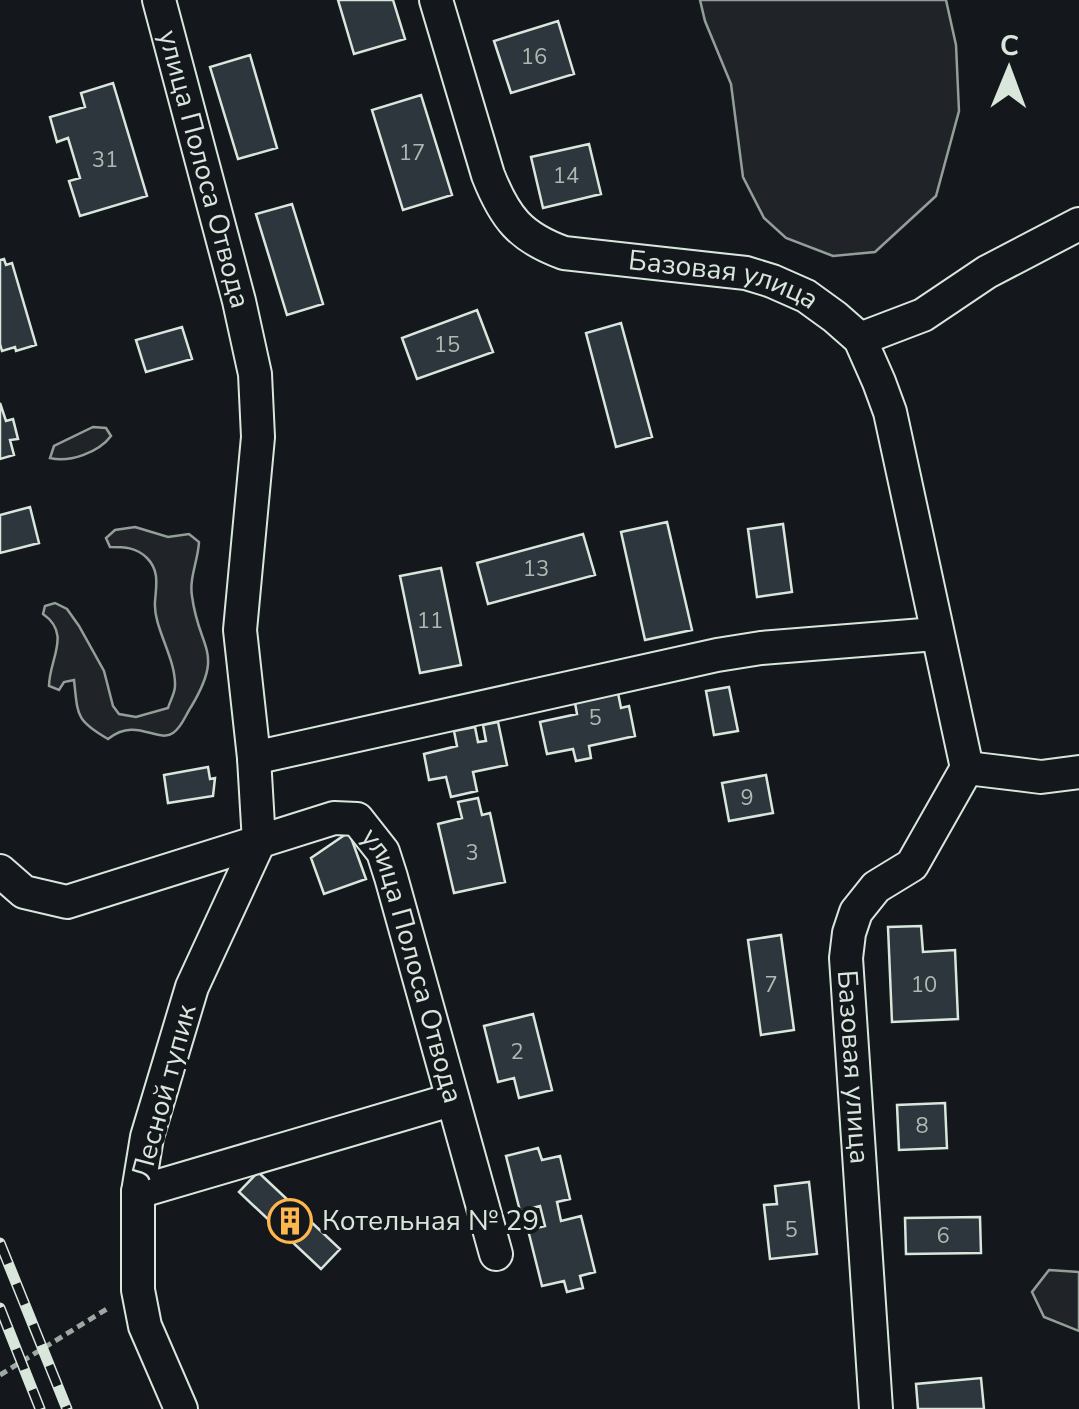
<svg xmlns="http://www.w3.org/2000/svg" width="1079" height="1409" font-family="'Nunito Sans',sans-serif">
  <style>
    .green { fill: #202428; stroke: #939e99; stroke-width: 2.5 }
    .building { fill: #2c363c; stroke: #d8e6dc; stroke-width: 2.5 }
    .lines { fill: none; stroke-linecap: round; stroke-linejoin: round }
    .minor-casing { stroke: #d8e6dc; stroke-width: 36 }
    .path { stroke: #9da8a2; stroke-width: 5; stroke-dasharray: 8 5; stroke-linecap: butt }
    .minor { stroke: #14181c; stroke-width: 32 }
    .rail-casing { stroke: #d8e6dc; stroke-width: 11 }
    .rail { stroke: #14181c; stroke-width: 8; stroke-dasharray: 22; stroke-linecap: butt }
    .labels { text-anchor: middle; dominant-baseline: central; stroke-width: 8; stroke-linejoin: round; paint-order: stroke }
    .number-label { font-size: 22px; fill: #adbab4 }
    .street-label { font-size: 28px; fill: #d8e6dc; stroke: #14181c }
    .poi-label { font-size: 28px; fill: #d8e6dc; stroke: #14181c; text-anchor: start }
  </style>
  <rect width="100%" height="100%" fill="#14181c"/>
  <path class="green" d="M700 0H946L956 45 959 111 936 196 875 252 833 256 786 238 764 218 743 177 731 84 705 21Z
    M93 427 106 428 111 436C99 452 70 463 50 458L54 446Z
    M135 527 168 537 189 534 199 542C198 561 189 578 192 596 199 651 225 650 191 707 185 716 182 727 173 733 158 744 136 716 108 739 75 720 78 715 74 680L64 682 59 690 49 686C49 659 72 634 43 614L45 606 55 603 67 609 79 626 104 671 113 706 119 714 136 717 168 708C170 701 175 693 175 686 176 658 153 627 155 602 156 586 160 571 147 558 136 547 124 547 110 547L106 538 115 530Z
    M1049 1270 1079 1272V1331L1044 1317 1032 1292Z"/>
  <path class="building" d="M338 0H393L405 39 354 54Z
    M558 21 574 74 511 93 494 41Z
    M250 55 277 148 238 159 210 67Z
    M113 83 147 196 80 216 69 181 80 178 68 138 57 142 50 117 85 107 81 93Z
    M421 95 452 195 403 210 372 110Z
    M589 144 601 194 543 208 531 157Z
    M292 204 323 304 287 315 256 214Z
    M4 259 6 265 12 263 36 345 16 351 15 347 2 351 0 344V260Z
    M477 310 493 352 417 379 402 338Z
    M621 323 652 437 616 447 586 333Z
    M182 327 192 359 146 372 136 340Z
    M0 403 6 421 13 419 18 439 10 440 14 455 0 459Z
    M30 507 39 543 0 553V515Z
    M667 522 692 630 645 640 621 532Z
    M783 524 792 592 757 597 748 529Z
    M583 534 595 575 488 604 477 563Z
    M441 568 461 665 420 673 400 576Z
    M616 683 621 708 629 706 635 736 589 746 591 758 576 761 573 749 547 754 540 722 577 714 573 692Z
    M729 687 738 731 714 735 706 691Z
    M498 722 507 765 473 772 477 791 451 797 446 777 429 780 424 754 457 746 454 731 475 727 478 742 486 741 483 725Z
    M208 767 210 779 215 778 213 796 168 803 164 775Z
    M766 775 773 813 729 821 722 783Z
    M478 798 482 815 490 813 505 882 454 893 438 824 462 818 458 802Z
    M349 832 366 879 324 894 311 858Z
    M921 926 923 952 955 950 958 1019 892 1022 888 927Z
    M781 935 794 1030 761 1035 748 940Z
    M533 1014 552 1090 519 1098 514 1078 498 1082 484 1026Z
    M945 1103 947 1148 899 1150 897 1105Z
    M538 1148 542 1160 560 1156 570 1199 557 1202 561 1221 581 1216 595 1272 580 1276 583 1288 567 1292 564 1281 542 1286 528 1230 545 1226 540 1206 520 1211 506 1156Z
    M258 1172 340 1249 321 1269 239 1192Z
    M809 1182 817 1254 770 1259 764 1205 777 1204 775 1186Z
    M980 1217 981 1253 906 1254 905 1218Z
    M981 1378 984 1409H918L916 1384Z"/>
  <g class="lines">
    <g class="minor-casing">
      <g id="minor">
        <path id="s1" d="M159 0 239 301 255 374 258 437 240 630 254 758 259 842 192 987 147 1137 138 1192V1290L145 1326 181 1409"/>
        <path id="s2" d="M436 0 488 175C505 218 520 237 564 253L746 273 772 281 806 296 835 317 860 339 879 382 890 412 967 768 912 865 876 887 856 912 849 933 846 958 876 1409"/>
        <path d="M860 339 923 315 987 272 1079 224"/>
        <path d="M254 758 717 655 761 648 936 634"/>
        <path d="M967 768 1041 777 1079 772"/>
        <path id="s3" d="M0 871 24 892 67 902 334 818 357 819 383 852 391 877 496 1254"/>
        <path d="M138 1192 451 1100"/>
      </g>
    </g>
    <path class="path" d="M0 1375 110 1307"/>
    <use href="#minor" class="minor"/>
    <g class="rail-casing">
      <path id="rail" d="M0 1243 67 1409
        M0 1308 40 1409"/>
    </g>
    <use href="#rail" class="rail"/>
  </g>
  <defs>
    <g id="building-ring" transform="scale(2.25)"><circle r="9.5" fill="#14181c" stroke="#ffb74d" stroke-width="1.5"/><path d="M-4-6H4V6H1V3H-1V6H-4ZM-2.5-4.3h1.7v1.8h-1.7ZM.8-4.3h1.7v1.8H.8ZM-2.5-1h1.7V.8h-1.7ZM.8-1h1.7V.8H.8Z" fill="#ffb74d"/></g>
  </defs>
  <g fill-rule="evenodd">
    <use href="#building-ring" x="290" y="1221"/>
  </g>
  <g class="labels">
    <g class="number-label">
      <text x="534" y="57">16</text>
      <text x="412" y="153">17</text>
      <text x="105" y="160">31</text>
      <text x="566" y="176">14</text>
      <text x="447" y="345">15</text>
      <text x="536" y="569">13</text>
      <text x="430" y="621">11</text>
      <text x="595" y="718">5</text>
      <text x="747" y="798">9</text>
      <text x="472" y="853">3</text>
      <text x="771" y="985">7</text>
      <text x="924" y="985">10</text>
      <text x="517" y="1052">2</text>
      <text x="922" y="1126">8</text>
      <text x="791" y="1230">5</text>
      <text x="943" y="1236">6</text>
    </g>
    <g class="street-label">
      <text stroke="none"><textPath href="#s1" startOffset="175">улица Полоса Отвода</textPath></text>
      <text stroke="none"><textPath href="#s2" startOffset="458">Базовая улица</textPath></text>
      <text stroke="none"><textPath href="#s3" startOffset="538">улица Полоса Отвода</textPath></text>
      <text stroke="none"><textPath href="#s2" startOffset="1398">Базовая улица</textPath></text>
      <text transform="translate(164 1092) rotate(-75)">Лесной тупик</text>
    </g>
    <g class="poi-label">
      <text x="322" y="1221">Котельная № 29</text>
    </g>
  </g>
  <g transform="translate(1009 70) rotate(1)" stroke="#14181c" stroke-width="8" paint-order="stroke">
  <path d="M0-8L18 38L0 25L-18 38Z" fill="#d8e6dc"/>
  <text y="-15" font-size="28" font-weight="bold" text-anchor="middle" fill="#d8e6dc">С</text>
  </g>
</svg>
